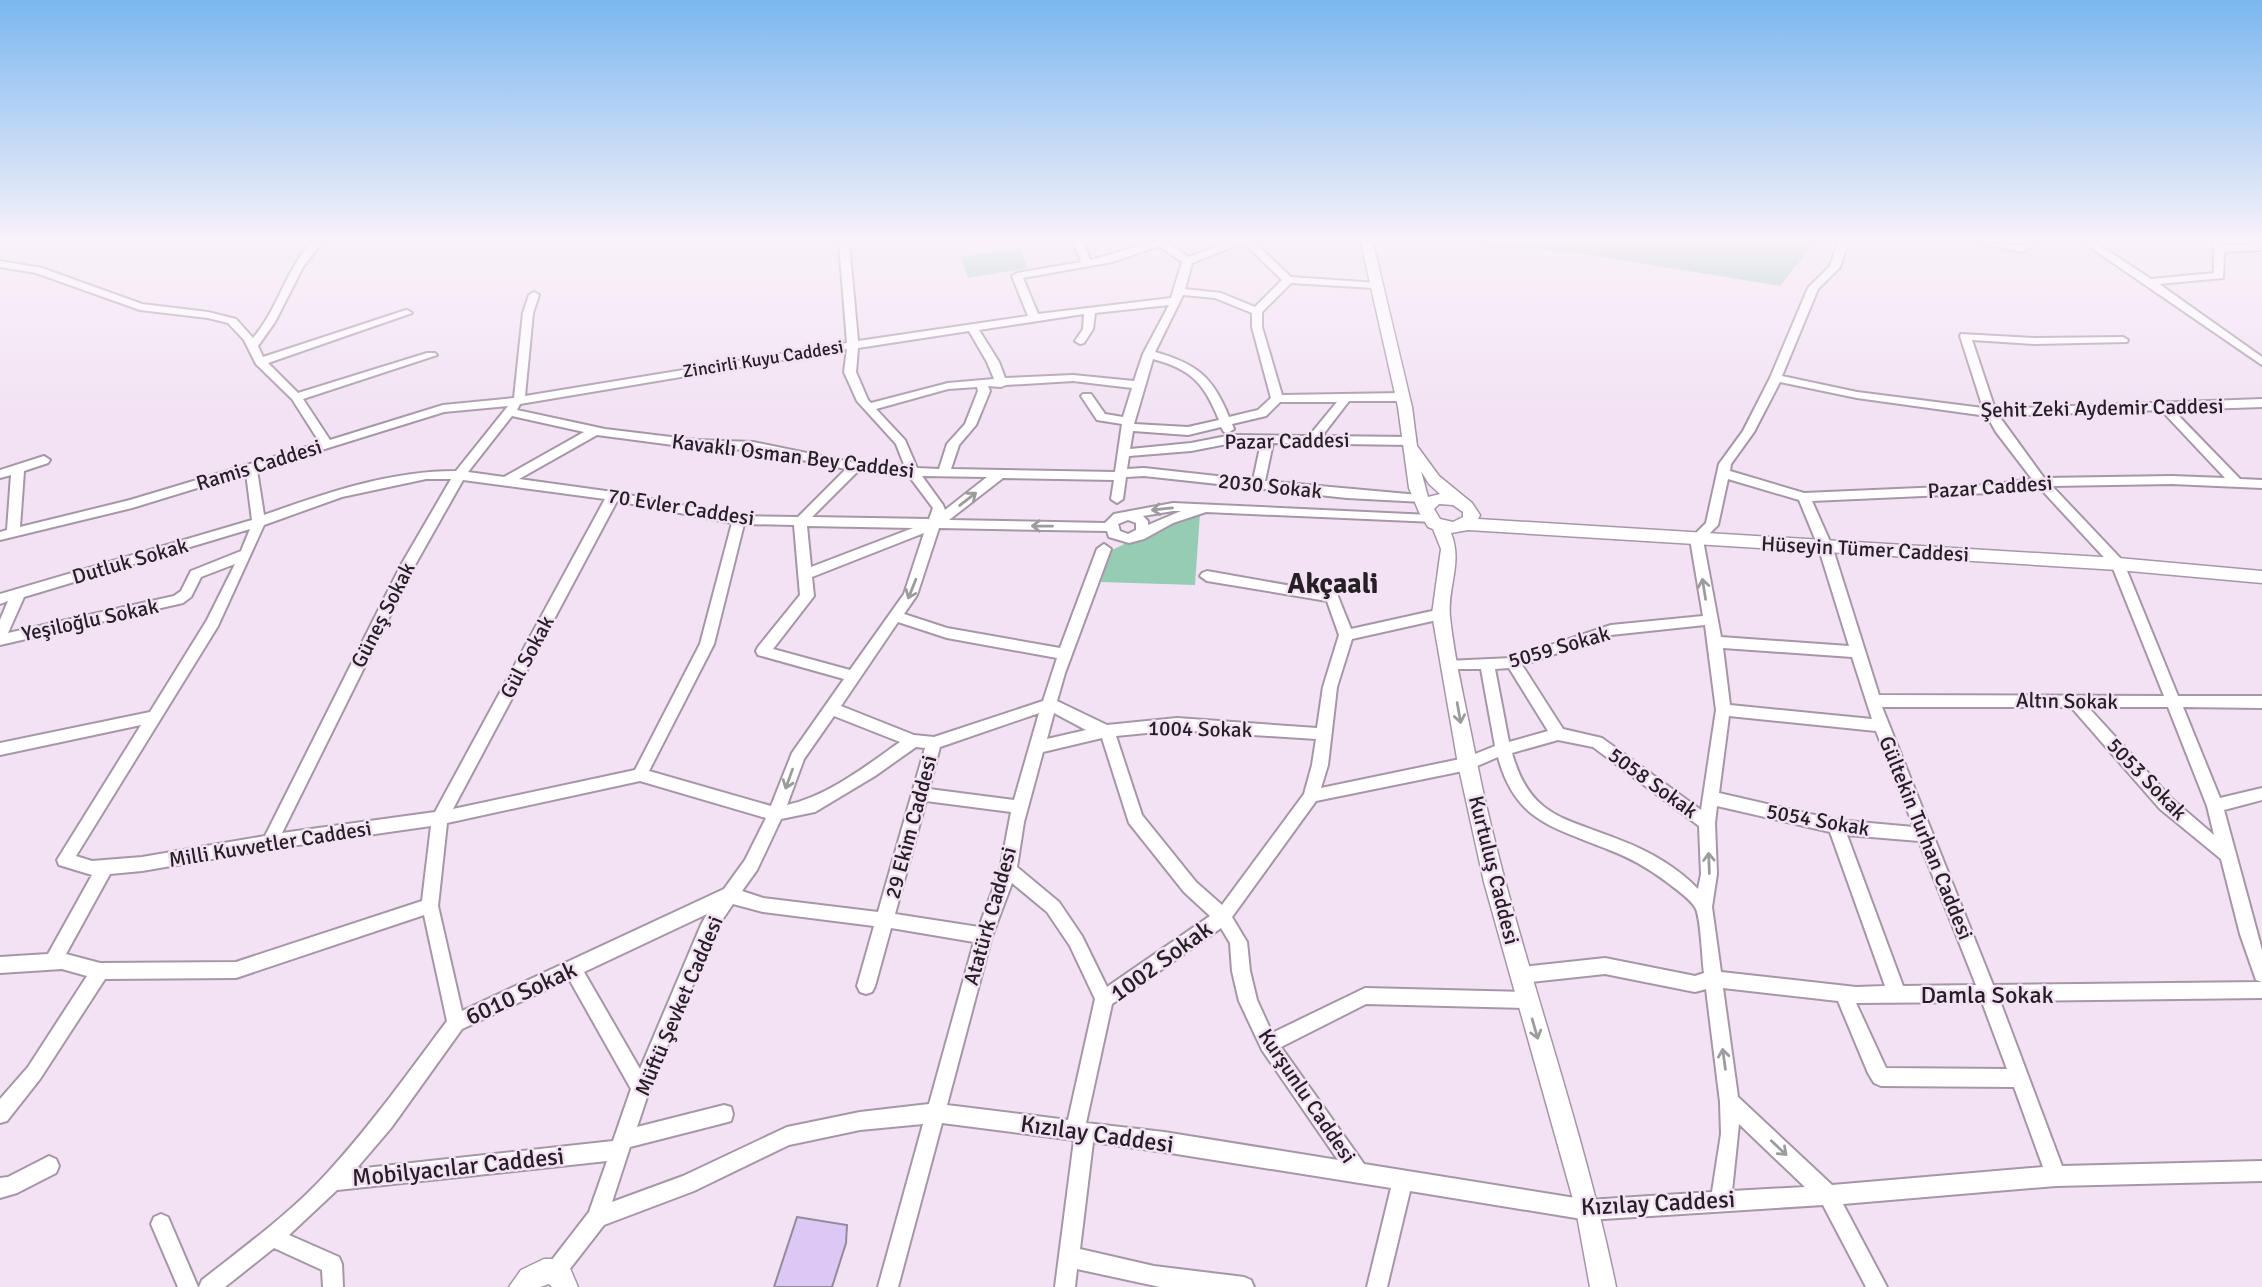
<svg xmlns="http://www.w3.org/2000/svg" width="2262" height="1287" font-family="Signika,sans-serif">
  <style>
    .green { fill: #95ccb3 }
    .building { fill: #ddc8f5; stroke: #938a9d; stroke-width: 2 }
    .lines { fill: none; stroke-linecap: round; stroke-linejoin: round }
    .minor-casing { stroke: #a697a7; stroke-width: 4 }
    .major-casing { stroke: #a697a7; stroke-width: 3 }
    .minor { fill: #fff; fill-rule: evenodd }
    .major { fill: #fff; fill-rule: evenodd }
    .oneway { stroke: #9d9b9d }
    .labels { text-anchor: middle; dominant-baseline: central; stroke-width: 5; stroke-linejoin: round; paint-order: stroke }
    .far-street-label { font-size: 18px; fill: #262026; stroke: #f2e2f3 }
    .street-label { font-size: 21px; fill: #262026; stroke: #f2e2f3 }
    .near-street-label { font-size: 24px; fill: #262026; stroke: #f2e2f3 }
    .district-label { font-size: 28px; font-weight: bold; fill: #262026; stroke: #f2e2f3 }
  </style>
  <rect width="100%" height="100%" fill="#f2e2f3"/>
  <path class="green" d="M1419 243H1814L1780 286 1566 251Z
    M1020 248 1028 268 968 278 961 257Z
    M1200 514 1195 585 1101 582 1110 551 1155 529Z"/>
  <path class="building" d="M797 1217 847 1225 846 1243 832 1287H774Z"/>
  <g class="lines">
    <g class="minor-casing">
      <path id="minor" d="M311 243H322L303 267 275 322 258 346 263 357 403 311 407 310 412 313 268 363 298 393 427 353H435L437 355 303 399 330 440 443 405 514 398 523 313 529 295 534 292 539 295 533 313 525 396 847 343 839 243H849L858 341 1028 316 1012 276 1017 273 1081 262 1074 243H1084L1090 260C1109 256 1154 238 1169 244 1176 247 1182 253 1188 257L1228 243H1243L1192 263 1185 289 1221 293 1255 307 1282 280 1244 243H1255L1291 277 1378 283V287L1374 288 1291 283 1262 312V327L1282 395 1402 393 1408 397 1402 401H1349L1322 436 1410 437 1416 441 1410 445 1273 443 1265 481 1419 495 1423 496 1425 499 1423 502 1347 498 1144 476 1126 477 1123 499 1117 503 1111 499 1114 480 1003 478 949 520 1105 523 1114 514 1173 503 1430 515 1436 519 1435 522 1206 512 1173 523 1144 539 1129 543 1109 537 1107 531 939 528 917 595 904 614 947 628 1060 648 1097 549 1104 544 1111 549 1065 673 1057 701 1107 725 1177 718 1317 728 1323 687 1339 635 1327 601 1207 581 1200 576 1202 573 1207 571 1337 594 1351 629 1441 609 1446 610 1448 614 1446 618 1352 639 1337 687 1328 765 1321 788 1465 758 1495 746 1481 669H1446L1444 665 1446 661 1512 658 1611 625 1703 616 1690 539 1706 523 1719 464 1743 431 1770 378 1808 288 1830 266 1838 243H1848L1840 267 1818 289 1782 376 1857 392 1983 408 1960 336 1961 334 2035 338 2123 337 2128 340 2127 342 2035 344 1972 340 1995 409 2262 399V407L2173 410 2240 479 2262 480V488L2172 484 2052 486 2123 561 2178 696H2262V708L2183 707 2220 798 2262 788V800L2224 810 2262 950V998L2000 1001 2062 1166 2262 1161V1181L2056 1186 1843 1204 1887 1287H1866L1823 1205 1588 1220 1410 1191 1387 1287H1367L1391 1188 1164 1152 1093 1142 1080 1249 1154 1266 1244 1277 1251 1280 1254 1287H1160L1077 1269 1075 1287H1055L1074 1140 942 1123 898 1287H878L923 1124 860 1130 789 1145 694 1191 604 1225 562 1279 555 1282 548 1279 545 1272 548 1265 589 1212 607 1161 337 1190 289 1235 339 1257 342 1264 343 1287H323L322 1270 274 1248 225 1287H199L202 1280C245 1246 291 1213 328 1172 371 1125 408 1073 447 1021L424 915 236 978 105 979 40 1079 7 1121 0 1123V1099L28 1067 87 976 62 969 0 973V957L48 954 92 875 59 865 57 860 141 725 0 755V743L150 712 207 620 235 564 201 577 191 597 183 603 0 645V620L8 601 0 604V594L252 520 246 473 132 508 0 540V532L7 530 11 475 0 478V470L44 456 50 460 48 463 24 471 20 527 130 500 320 443 292 399 256 364 244 340 228 323 208 318 140 310 36 273 0 267V261L42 268 142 304 208 312 236 319 253 338C278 309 285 271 311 243ZM1159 246 1182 262 1171 298 1038 314 1023 278 1112 262ZM1183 295 1215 298 1252 313V327L1271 398 1258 410 1229 417C1213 377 1197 364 1155 352ZM1169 305 1143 354 1134 381 1073 375 1005 378 999 362 979 330 1084 314 1083 329 1075 341 1080 344 1084 343 1093 329 1095 313ZM969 331 987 362 994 379 948 383 871 403 868 400 856 372 858 348ZM847 349 844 372 857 401 896 444 905 467 855 463 753 442 696 440 605 429 517 410 520 404ZM1153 359C1191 369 1204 383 1219 420L1188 427 1134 424ZM1073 381 1132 388 1123 417 1105 414 1091 394H1083L1081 396 1097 420 1122 424 1115 472 951 469 959 445 976 425 990 391 988 386 1001 387 1006 385ZM1780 382 1857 398 1987 416 1996 432 2032 479 1989 485 1804 493 1730 471 1731 464 1754 432ZM977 387 978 391 965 424 947 444 939 469 917 468 905 440 876 409 948 389ZM1280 402H1337L1309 436 1232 435 1191 443 1130 449 1133 431 1188 435 1221 427 1224 432 1228 433 1234 429 1232 424 1266 416ZM508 406 456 471C389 471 326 493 264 515L257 470 444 412ZM2161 410 2225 478 2172 476 2044 478 1999 416ZM512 416 584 432 504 477 468 472ZM597 435 696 448 753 450 846 469 798 517 739 516 613 492 519 479ZM1232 443H1261L1253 480 1144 468 1127 469 1129 456 1191 451ZM858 471 909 476 933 508 929 519 812 517ZM922 476 987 477 945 510 943 505ZM426 479H451L401 565 265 836 142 857 92 861 76 856 218 626 264 525 342 497ZM1728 479 1799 500 1818 546 1849 646 1721 637 1703 540 1718 525ZM463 480 605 499 435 812 282 833 415 565ZM2038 486 2112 566 2164 696 1879 695 1832 546 1812 501 1989 493ZM617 501 732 523 700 644 635 770 453 809ZM1173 511H1181L1148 525V521L1143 516ZM1128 520 1136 523V530L1128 534 1120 531 1118 524ZM744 524 794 525 800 595 758 647 756 651 758 655 844 679 792 753 771 806 649 771 714 644ZM807 526 913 528 811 567ZM250 529 241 551 191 571 181 591 174 596 8 633 24 597ZM924 533 904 594 850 670 773 649 814 596 812 577ZM898 622 947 638 1057 658 1043 701 934 737 914 735 841 706ZM1705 625 1716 710 1701 810 1602 738 1563 729 1522 665 1611 635ZM1723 648 1852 657 1872 719 1730 705ZM1509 668 1548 731 1509 742 1495 669ZM1882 707H2071L2160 809 2221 859 2240 934 2256 980 2262 982 1993 985ZM2088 707H2168L2207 806 2214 835 2172 799ZM1039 713 1014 800 929 789 940 747ZM1054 713 1084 729 1086 730 1047 739ZM834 716 900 742C866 766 828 796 787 805L804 759ZM1729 716 1876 731 1914 827 1836 820 1719 793ZM1177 730 1316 739 1312 765 1304 794 1222 905 1196 882 1142 815 1116 736ZM1102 738 1129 823 1184 892 1210 916 1107 987 1082 936 1059 902 1017 867 1024 822 1043 752ZM1558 740 1593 747 1699 826 1701 874 1698 889C1677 867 1649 851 1620 840 1566 818 1530 818 1512 753ZM916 747 925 748 878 912 763 898 742 891 757 870 781 819 815 812 875 776ZM1498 757C1515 821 1553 827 1607 849 1629 857 1650 869 1668 883 1677 890 1691 899 1696 909 1701 921 1702 959 1704 973L1695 976 1605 958 1522 967 1516 969 1513 975 1516 981 1522 983 1605 974 1695 992 1706 989 1720 1102 1721 1134 1712 1192 1588 1200 1364 1164 1281 1047 1366 1004 1527 1008 1533 1006 1536 1000 1533 994 1527 992 1365 988 1272 1033 1257 1000 1250 971 1247 942 1232 917 1316 801 1468 770ZM640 781 766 818 745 860 724 889 462 1011 438 906 447 823ZM926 801 1011 812 1000 870 979 927 895 914ZM1717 806 1830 832 1885 986 1856 987 1721 972 1712 907 1717 874 1715 823ZM431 826 422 901 236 962 100 963 66 954 110 874 142 871 270 849ZM1847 835 1919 841 1976 985 1903 986ZM1012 883 1047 912 1070 946 1095 999 1068 1120 947 1105 992 936ZM733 904 763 912 874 926 857 986 860 992 866 994 872 992 875 986 891 928 974 942 929 1104 860 1112 787 1127 683 1176 612 1202 630 1147 724 1123 731 1121 733 1114 731 1107 724 1105 637 1127 650 1088 716 929ZM707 914 701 925 640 1069 584 972ZM1221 928 1230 943 1232 971 1239 1001 1262 1050 1338 1160 1164 1132 1086 1123 1112 1004ZM569 979 631 1089 613 1141 356 1169 391 1128 462 1029ZM1723 988 1838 1001 1868 1073 1874 1083 1881 1086 2014 1087 2043 1167 1832 1185 1738 1097ZM1982 1002 2007 1069 1886 1068 1856 1003ZM1739 1124 1805 1187 1732 1191Z
        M1979 243 2020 246 2024 243H2036L2022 252Z
        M2084 243H2096L2151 279 2214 273V249L2211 243H2221L2222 246 2262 244V250L2224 252 2223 278 2159 284 2262 357V365Z
        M49 1156 56 1159 59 1166 56 1173 17 1193 0 1198V1178L8 1177Z
        M161 1214 168 1217 198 1287H178L151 1224 154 1217Z"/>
    </g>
    <g class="major-casing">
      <path id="major" d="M1361 243H1373L1412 407 1417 446 1439 476 1472 503 1480 515 1478 519 2118 558 2262 571V583L2118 570 1468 530 1451 533C1463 563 1447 587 1450 617 1455 665 1468 715 1477 763 1513 940 1580 1110 1616 1287H1590L1576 1210 1484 882 1458 764 1432 614 1441 549 1433 529 1428 527 1419 512 1409 488 1398 407ZM1421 471 1429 484 1440 494 1428 497ZM1439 504 1453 505 1463 512V517L1453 522 1440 519 1434 509Z
        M544 1259H554L569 1266 578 1287H552L549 1284 540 1287H509L521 1270Z"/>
    </g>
    <use href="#minor" class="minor"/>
    <use href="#major" class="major"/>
  </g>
  <defs><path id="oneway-shaft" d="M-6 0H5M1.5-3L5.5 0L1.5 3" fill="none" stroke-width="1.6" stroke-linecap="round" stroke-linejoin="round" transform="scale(1.75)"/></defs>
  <g class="oneway">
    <use href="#oneway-shaft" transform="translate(968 499) rotate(-38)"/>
    <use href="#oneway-shaft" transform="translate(1162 509) rotate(174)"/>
    <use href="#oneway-shaft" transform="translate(1042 526) rotate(-179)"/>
    <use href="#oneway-shaft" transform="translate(912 589) rotate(112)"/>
    <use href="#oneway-shaft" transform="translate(1704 589) rotate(-99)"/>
    <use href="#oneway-shaft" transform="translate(1459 713) rotate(80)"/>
    <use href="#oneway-shaft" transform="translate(789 779) rotate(110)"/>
    <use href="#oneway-shaft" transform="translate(1709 863) rotate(-92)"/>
    <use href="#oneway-shaft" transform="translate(1535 1029) rotate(74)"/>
    <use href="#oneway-shaft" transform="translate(1724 1059) rotate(-98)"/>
    <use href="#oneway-shaft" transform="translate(1779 1148) rotate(43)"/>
  </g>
  <linearGradient id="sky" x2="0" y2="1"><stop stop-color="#7bb7ee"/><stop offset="0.57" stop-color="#f9f2fa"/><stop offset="1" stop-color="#f9f2fa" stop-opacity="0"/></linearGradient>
  <rect width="2262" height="423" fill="url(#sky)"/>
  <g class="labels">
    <g class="far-street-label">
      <text transform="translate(763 359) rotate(-9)">Zincirli Kuyu Caddesi</text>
    </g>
    <g class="street-label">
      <text transform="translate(2102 408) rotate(-1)">Şehit Zeki Aydemir Caddesi</text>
      <text transform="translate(1287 441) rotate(-1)">Pazar Caddesi</text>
      <text transform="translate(793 456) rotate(7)">Kavaklı Osman Bey Caddesi</text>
      <text transform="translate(259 465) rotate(-17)">Ramis Caddesi</text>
      <text transform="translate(1270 486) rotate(6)">2030 Sokak</text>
      <text transform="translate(1990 487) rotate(-4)">Pazar Caddesi</text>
      <text transform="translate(681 507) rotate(9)">70 Evler Caddesi</text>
      <text transform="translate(1865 549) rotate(3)">Hüseyin Tümer Caddesi</text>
      <text transform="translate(130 561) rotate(-16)">Dutluk Sokak</text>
      <text transform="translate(383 615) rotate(-63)">Güneş Sokak</text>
      <text transform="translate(90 620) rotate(-12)">Yeşiloğlu Sokak</text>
      <text transform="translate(1559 647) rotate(-16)">5059 Sokak</text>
      <text transform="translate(527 657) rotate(-62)">Gül Sokak</text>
      <text transform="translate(2067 701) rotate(1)">Altın Sokak</text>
      <text transform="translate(1200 729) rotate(1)">1004 Sokak</text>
      <text transform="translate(2147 779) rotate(46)">5053 Sokak</text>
      <text transform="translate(1653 783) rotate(36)">5058 Sokak</text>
      <text transform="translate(1818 820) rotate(10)">5054 Sokak</text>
      <text transform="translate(911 827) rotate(-75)">29 Ekim Caddesi</text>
      <text transform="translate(1926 838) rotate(68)">Gültekin Turhan Caddesi</text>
      <text transform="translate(270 844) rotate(-9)">Milli Kuvvetler Caddesi</text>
      <text transform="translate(1494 870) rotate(76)">Kurtuluş Caddesi</text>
      <text transform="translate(990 916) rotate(-74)">Atatürk Caddesi</text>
      <text transform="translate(679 1006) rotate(-67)">Müftü Şevket Caddesi</text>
      <text transform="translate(1307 1096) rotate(56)">Kurşunlu Caddesi</text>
    </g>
    <g class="near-street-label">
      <text transform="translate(1161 961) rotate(-36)">1002 Sokak</text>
      <text transform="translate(521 993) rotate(-25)">6010 Sokak</text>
      <text x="1987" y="995">Damla Sokak</text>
      <text transform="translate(1097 1134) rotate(8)">Kızılay Caddesi</text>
      <text transform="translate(458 1167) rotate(-6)">Mobilyacılar Caddesi</text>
      <text transform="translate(1658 1203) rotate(-3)">Kızılay Caddesi</text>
    </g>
    <g class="district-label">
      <text x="1333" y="584">Akçaali</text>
    </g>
  </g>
</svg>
